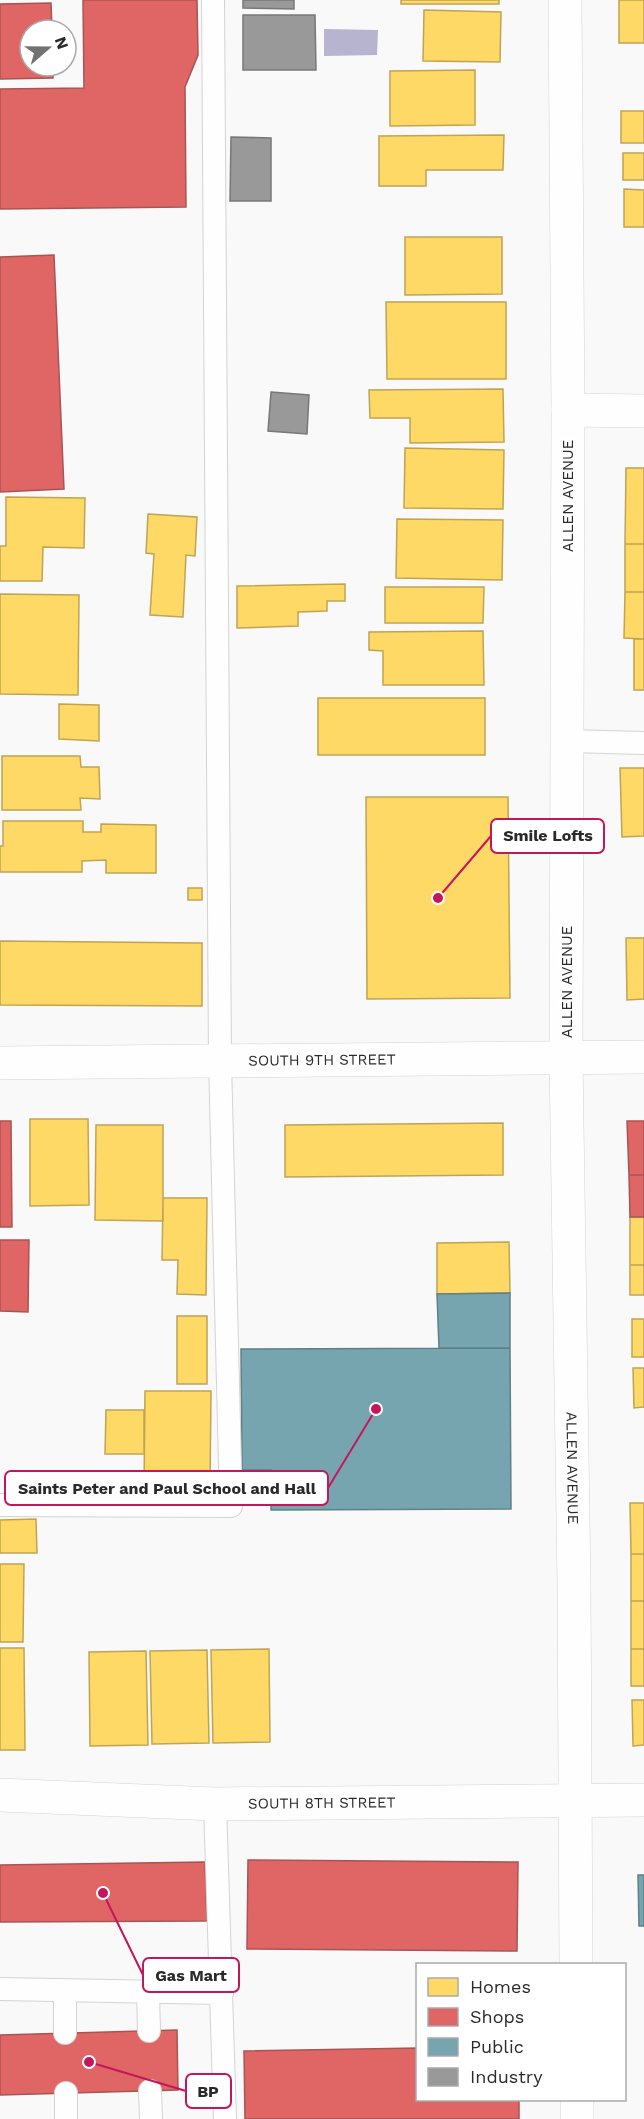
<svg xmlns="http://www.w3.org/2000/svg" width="644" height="2119" font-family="'Work Sans',sans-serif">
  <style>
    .water { fill: #b7b4cf }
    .homes { fill: #ffd966; stroke: #bfa454; stroke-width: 1.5 }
    .shops { fill: #e06666; stroke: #a95454; stroke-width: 1.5 }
    .public { fill: #76a5af; stroke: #5f8087; stroke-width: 1.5 }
    .industry { fill: #999; stroke: #787878; stroke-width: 1.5 }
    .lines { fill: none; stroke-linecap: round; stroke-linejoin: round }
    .service-casing { stroke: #d3d3d4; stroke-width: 24 }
    .minor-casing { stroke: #d3d3d4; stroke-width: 34 }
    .service { stroke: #fefefe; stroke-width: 22 }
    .minor { stroke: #fefefe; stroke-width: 33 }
    .labels { text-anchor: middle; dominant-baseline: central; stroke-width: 6; stroke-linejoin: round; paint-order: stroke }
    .street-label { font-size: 15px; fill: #2a2a2b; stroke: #fff }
    .leader { fill: none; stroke: #c2185b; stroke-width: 2 }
    .callout-dot { fill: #c2185b; stroke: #fff; stroke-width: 2 }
    .callout { fill: #fff; stroke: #c2185b; stroke-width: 2 }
    .callout-label { font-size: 16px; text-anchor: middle; font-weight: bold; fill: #2a2a2b }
  </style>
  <rect width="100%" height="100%" fill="#f9f9fa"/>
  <path class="water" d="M324 29 378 30 377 55 324 56Z"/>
  <path class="homes" d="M401 0H499V4H401Z
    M619 0H644V43H619Z
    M424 10 501 12 500 62 423 61Z
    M475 70V125L390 126V71Z
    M621 111H644V143H621Z
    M504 135 503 170H426V186H379V136Z
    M623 153H644V180H623Z
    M624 189 644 190V227H624Z
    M405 237H502V294L405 295Z
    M386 302H506V379H387Z
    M503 389 504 442 410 443V418H370L369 390Z
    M405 448 504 450 503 509 404 508Z
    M626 468H644V544H625Z
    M6 497 85 498 84 548 43 547 42 581H0V546H6Z
    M148 514 197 517 195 556 186 555 183 617 150 615 154 554 146 553Z
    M397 519 503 520 502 580 396 578Z
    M625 544H644V592H625Z
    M345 584V601H327V611L298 612V626L237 628V586Z
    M385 587H484L483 623H385Z
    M625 592H644V639L624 638Z
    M0 594 79 595 78 695 0 694Z
    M483 631 484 685H383V651L369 650V632Z
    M634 639H644V690H634Z
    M318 698H485V755H318Z
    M59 704 99 705V741L59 739Z
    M2 756H80L81 767H99L100 799 80 798 81 810H2Z
    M620 768H644V836L622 837Z
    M366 797H508L510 998 367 999Z
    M3 821H83V832H101V824L156 825V873H106V860L82 861V872H0V846H3Z
    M188 888H202V900H188Z
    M626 938H644V999L627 1000Z
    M0 941 202 943V1006L0 1005Z
    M30 1119H88L89 1205 30 1206Z
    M503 1123V1175L285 1177V1125Z
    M96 1125H163V1221L95 1220Z
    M163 1198H207L206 1295 177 1294 178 1260H162Z
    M630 1217H644V1265H630Z
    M509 1242 510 1293 437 1294V1243Z
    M630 1265H644V1295H630Z
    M177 1316H207V1384H177Z
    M632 1319H644V1357H632Z
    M633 1368H644V1407L634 1408Z
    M145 1391H211L210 1488H144Z
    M106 1410H144V1454H105Z
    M630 1503H644V1554H631Z
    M36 1519 37 1553H0V1520Z
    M631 1554H644V1601H631Z
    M0 1564H24L23 1642H0Z
    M631 1601H644V1649H631Z
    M0 1648H24L25 1750H0Z
    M269 1649 270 1742 213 1743 211 1650Z
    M631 1649H644V1686H631Z
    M207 1650 209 1743 152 1744 150 1651Z
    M146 1651 148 1745 90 1746 89 1652Z
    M632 1700H644V1745L633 1746Z"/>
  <path class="shops" d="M83 0H197L198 55 185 87 186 207 0 209V89L84 88Z
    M51 3 52 30H30V66H53V78L0 79V4Z
    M54 255 64 489 0 492V257Z
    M0 1121H11L12 1227H0Z
    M627 1121H644V1175H629Z
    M629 1175H644V1217H630Z
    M0 1240H29L28 1312 0 1311Z
    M248 1860 518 1862 517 1951 247 1949Z
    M205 1862 207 1921 0 1922V1865Z
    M177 2030 178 2090 0 2095V2035Z
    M418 2048V2100H519V2119H245L244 2051Z"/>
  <path class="public" d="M510 1293V1348H439L437 1294Z
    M510 1348 511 1509 271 1510V1470H242L241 1349Z
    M638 1875H644V1926H639Z"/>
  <path class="industry" d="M243 0H294V9L243 8Z
    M243 15H315L316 70H243Z
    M231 137 271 138V201H230Z
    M271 392 309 395 307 434 268 431Z"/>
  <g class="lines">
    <g class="service-casing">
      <path id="service" d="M568 741 644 743
        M0 1505 231 1506 220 1060 213 0
        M215 1804 225 2119
        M0 1989 222 1993
        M148 1991 149 2031
        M65 2033V1990
        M150 2091 151 2119
        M66 2093V2119"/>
    </g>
    <g class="minor-casing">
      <g id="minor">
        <path id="s1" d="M565 0 568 410 566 1057 574 1584 576 1964"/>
        <path d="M568 410 644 411"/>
        <path id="s2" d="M0 1063 644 1057"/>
        <path id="s3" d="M0 1795 215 1804 644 1800"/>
        <path d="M577 2100V2119"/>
      </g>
    </g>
    <use href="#service" class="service"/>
    <use href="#minor" class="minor"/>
  </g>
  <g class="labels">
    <g class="street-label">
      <text transform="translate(568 496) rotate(-90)">ALLEN AVENUE</text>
      <text transform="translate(567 982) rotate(-90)">ALLEN AVENUE</text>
      <text stroke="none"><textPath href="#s2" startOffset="322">SOUTH 9TH STREET</textPath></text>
      <text stroke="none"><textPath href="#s1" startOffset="1468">ALLEN AVENUE</textPath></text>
      <text stroke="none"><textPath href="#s3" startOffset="322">SOUTH 8TH STREET</textPath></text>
    </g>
  </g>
  <path class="leader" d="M438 898L491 836M376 1409L328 1488M103 1893L143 1975M89 2062L186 2091"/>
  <g class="callout-dot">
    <circle cx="438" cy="898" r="6"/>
    <circle cx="376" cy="1409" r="6"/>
    <circle cx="103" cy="1893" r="6"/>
    <circle cx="89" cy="2062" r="6"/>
  </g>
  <g class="callout">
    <rect x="491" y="819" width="113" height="34" rx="6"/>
    <rect x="5" y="1471" width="323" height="34" rx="6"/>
    <rect x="143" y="1958" width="96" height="34" rx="6"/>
    <rect x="186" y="2074" width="45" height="34" rx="6"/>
  </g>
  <g class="callout-label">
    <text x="548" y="841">Smile Lofts</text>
    <text x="167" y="1494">Saints Peter and Paul School and Hall</text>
    <text x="191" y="1981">Gas Mart</text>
    <text x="208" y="2097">BP</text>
  </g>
  <rect x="416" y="1963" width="210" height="138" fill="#ffffff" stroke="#aaaaaa" stroke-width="1.5"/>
  <rect x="428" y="1978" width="30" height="18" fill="#ffd966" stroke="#aaaaaa" stroke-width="1.5"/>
  <text x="470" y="1993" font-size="18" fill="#2a2a2b">Homes</text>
  <rect x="428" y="2008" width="30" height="18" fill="#e06666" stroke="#aaaaaa" stroke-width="1.5"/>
  <text x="470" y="2023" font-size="18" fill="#2a2a2b">Shops</text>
  <rect x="428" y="2038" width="30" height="18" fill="#76a5af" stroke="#aaaaaa" stroke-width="1.5"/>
  <text x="470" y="2053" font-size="18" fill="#2a2a2b">Public</text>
  <rect x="428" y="2068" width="30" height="18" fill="#999999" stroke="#aaaaaa" stroke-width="1.5"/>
  <text x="470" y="2083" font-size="18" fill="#2a2a2b">Industry</text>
  <g transform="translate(48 48) rotate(70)"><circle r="28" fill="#ffffff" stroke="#aaaaaa" stroke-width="1.5"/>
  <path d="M0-4.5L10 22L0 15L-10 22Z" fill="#727273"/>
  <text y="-9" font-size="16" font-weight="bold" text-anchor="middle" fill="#2a2a2b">N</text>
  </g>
</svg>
